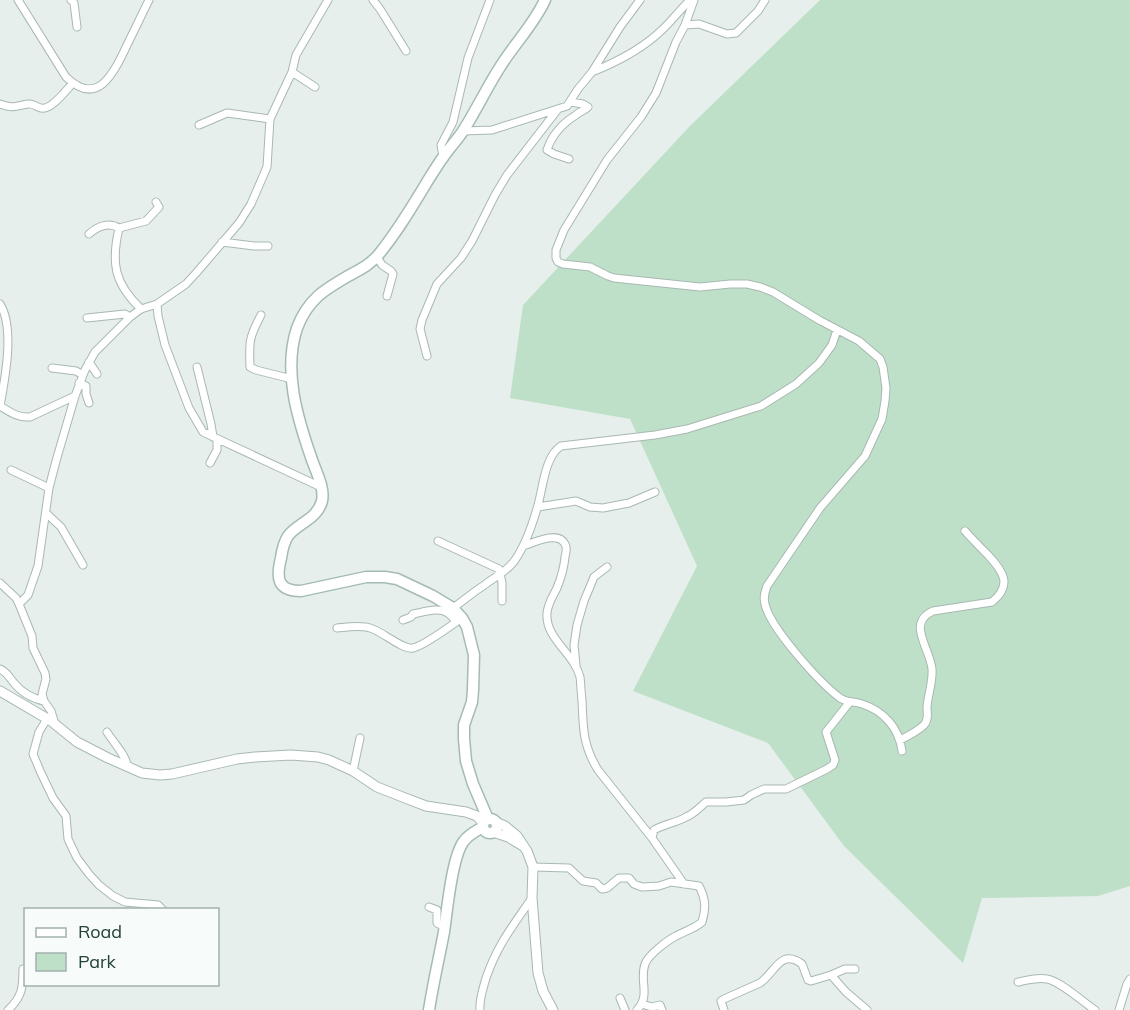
<svg xmlns="http://www.w3.org/2000/svg" width="1130" height="1010" font-family="Mulish,sans-serif">
  <style>
    .green { fill: #bfe0c8 }
    .lines { fill: none; stroke-linecap: round; stroke-linejoin: round }
    .minor-casing { stroke: #a8b8b2; stroke-width: 9 }
    .tertiary-casing { stroke: #a8b8b2; stroke-width: 11 }
    .secondary-casing { stroke: #a4bbb3; stroke-width: 13 }
    .minor { stroke: #fff; stroke-width: 7 }
    .tertiary { stroke: #fff; stroke-width: 9 }
    .secondary { stroke: #fff; stroke-width: 10 }
  </style>
  <rect width="100%" height="100%" fill="#e6efeb"/>
  <path class="green" d="M820 0H1130V886L1098 896 982 898 963 963 844 846 768 743 633 691 697 566 630 419 510 398 523 305 689 127Z"/>
  <g class="lines">
    <g class="minor-casing">
      <path id="minor" d="M18 0 66 77C99 109 115 70 128 43 135 29 142 14 149 0
        M71 0 74 3 77 27
        M373 0 380 9 406 51
        M694 0 685 25 676 42 656 93 641 117 607 160 564 230 556 250V258L558 262 563 264 590 267 608 276 614 278 700 287 730 284H747L760 287 773 292 819 320 859 341 880 359 883 367 886 388 885 401 882 419 865 456 820 508 767 586C765 592 763 597 765 604 770 628 820 683 840 698 848 703 854 701 862 704 884 711 899 728 902 751
        M685 25 699 24 727 34 736 33 758 11 765 0
        M292 72 315 87
        M592 72C617 62 645 47 664 28 673 19 681 9 690 0
        M0 104C12 109 16 106 28 104 33 103 36 107 41 108 51 111 66 90 73 83
        M199 125 227 113 270 119
        M463 131 492 130 567 106 578 89 592 72 620 27 640 0
        M443 156 441 145 453 122 468 58 490 0
        M569 159 554 154 547 150C552 135 563 123 576 115 580 111 584 111 588 107L583 104 570 102
        M89 234C98 226 109 222 119 228
        M222 242 254 246H268
        M377 257 382 265 391 271 393 274 387 296
        M0 304C15 328 5 379 0 406
        M141 309C114 283 111 263 119 228L146 221 159 207 156 202
        M261 315C249 338 249 341 250 367L256 370 292 379
        M87 318 125 314 130 317
        M427 356 420 329 422 320 437 284 461 258 472 241 495 195 507 175 558 109
        M89 362 97 374
        M197 367 211 424 213 437
        M52 368 76 371 83 375
        M79 383 86 386V394L89 403
        M0 406C10 412 18 418 30 417L75 396
        M210 463 217 450V439
        M11 470 49 488
        M321 487 203 432 189 408 165 345 158 316 157 304 186 284 197 272 239 223 251 204 267 167 270 119 292 72 296 55 328 0
        M538 507 576 501 590 507 603 508 629 503 655 492
        M46 513 61 527 83 565
        M438 541 499 569 502 583V601
        M523 546C533 543 558 530 565 544 567 547 566 553 565 557 564 568 561 578 557 588 553 596 548 603 547 613 545 639 574 653 580 677 581 685 581 693 582 700 583 728 583 746 598 770L652 838
        M0 583 16 598 19 604
        M453 608C463 601 472 593 483 586 493 578 508 571 515 560 526 544 533 523 538 505 543 487 545 456 561 446L655 435 687 429 761 406 796 384 819 363 832 345 837 330
        M403 620 411 617 413 614C424 612 440 606 449 614 452 616 454 619 456 622
        M337 628C348 627 360 625 370 628 382 631 402 650 413 648 424 646 452 625 462 618
        M576 665 574 645 577 625 584 601 594 577 607 567
        M0 669C7 672 9 677 14 683 21 692 33 699 44 701
        M47 719 39 732 33 754 41 773 53 798 66 816 68 839 77 858 89 874 99 885 113 896 125 902 158 905 163 910
        M55 724 51 711 44 701 42 694 46 679 45 673 33 648 32 636 19 604 28 595 38 566 49 488 56 461 75 396 85 370 95 352 130 317 141 309 157 304
        M107 732C115 745 124 752 128 767
        M900 740C908 736 918 731 924 725 929 720 927 713 927 707 928 694 933 682 932 669 930 648 906 623 933 611L992 602C1013 585 1003 571 988 555 980 547 972 539 965 531
        M353 771 360 738
        M533 867 569 868 583 881 596 883 602 889 607 888 619 878H629L634 884 642 887 659 886 671 882 699 886C706 899 706 909 702 922 694 929 685 931 676 936 668 940 648 955 645 964 639 981 651 995 637 1010
        M684 884 652 838 654 830C664 824 676 823 686 817 694 814 700 807 706 802H726L744 800 751 795 764 789H786L827 769 833 765 835 760 826 732 849 703
        M429 907 437 910V923L445 927
        M831 975 845 969H855
        M1018 982C1027 980 1038 977 1047 979 1060 981 1083 1002 1095 1010
        M620 998 625 1010
        M642 1004 652 1007 660 1005 662 1010
        M8 1010C22 997 23 988 23 969
        M480 1010C479 999 483 989 486 978 498 944 512 927 532 898
        M724 1010 721 1001 724 999 760 983C775 973 780 948 802 964L808 980 811 981 831 975 846 992 867 1010
        M1119 1010 1127 984 1130 979"/>
    </g>
    <g class="tertiary-casing">
      <path id="tertiary" d="M0 691 51 721 77 742 108 758 142 773 160 775 172 774 237 759 255 757 291 755 318 757 329 760 353 771 377 787 400 796 426 806 466 812 477 816 483 823
        M496 822 505 826 517 836 527 851 533 867 532 898 538 973 543 991 553 1010
        M493 832 508 837 523 846"/>
    </g>
    <g class="secondary-casing">
      <path id="secondary" d="M483 826a7 7 0 1 1 14 0a7 7 0 1 1-14 0Z
        M488 819 473 784 466 761 464 739V725L472 702 473 690 474 655 467 627 462 618 453 608 433 596 397 579 385 577H366L301 591C277 591 276 578 281 558 282 551 284 542 288 536 297 523 317 520 322 501 325 487 315 470 311 457 297 417 283 370 297 328 308 299 324 290 350 275 361 269 371 264 379 254 397 232 412 207 427 182 432 174 438 164 444 156 450 147 458 139 463 131 477 109 488 85 502 64 516 42 534 24 545 0
        M429 1010C433 984 439 958 444 932 447 911 452 856 464 841 468 835 476 831 483 827"/>
    </g>
    <use href="#minor" class="minor"/>
    <use href="#tertiary" class="tertiary"/>
    <use href="#secondary" class="secondary"/>
  </g>
  <rect x="24" y="908" width="195" height="78" fill="#f7fbf9" stroke="#a3b1ad" stroke-width="1.5"/>
  <rect x="36" y="928" width="30" height="9" fill="#ffffff" stroke="#a3b1ad" stroke-width="1.5"/>
  <text x="78" y="938" font-size="18" fill="#24423a">Road</text>
  <rect x="36" y="953" width="30" height="18" fill="#bfe0c8" stroke="#a3b1ad" stroke-width="1.5"/>
  <text x="78" y="968" font-size="18" fill="#24423a">Park</text>
</svg>
